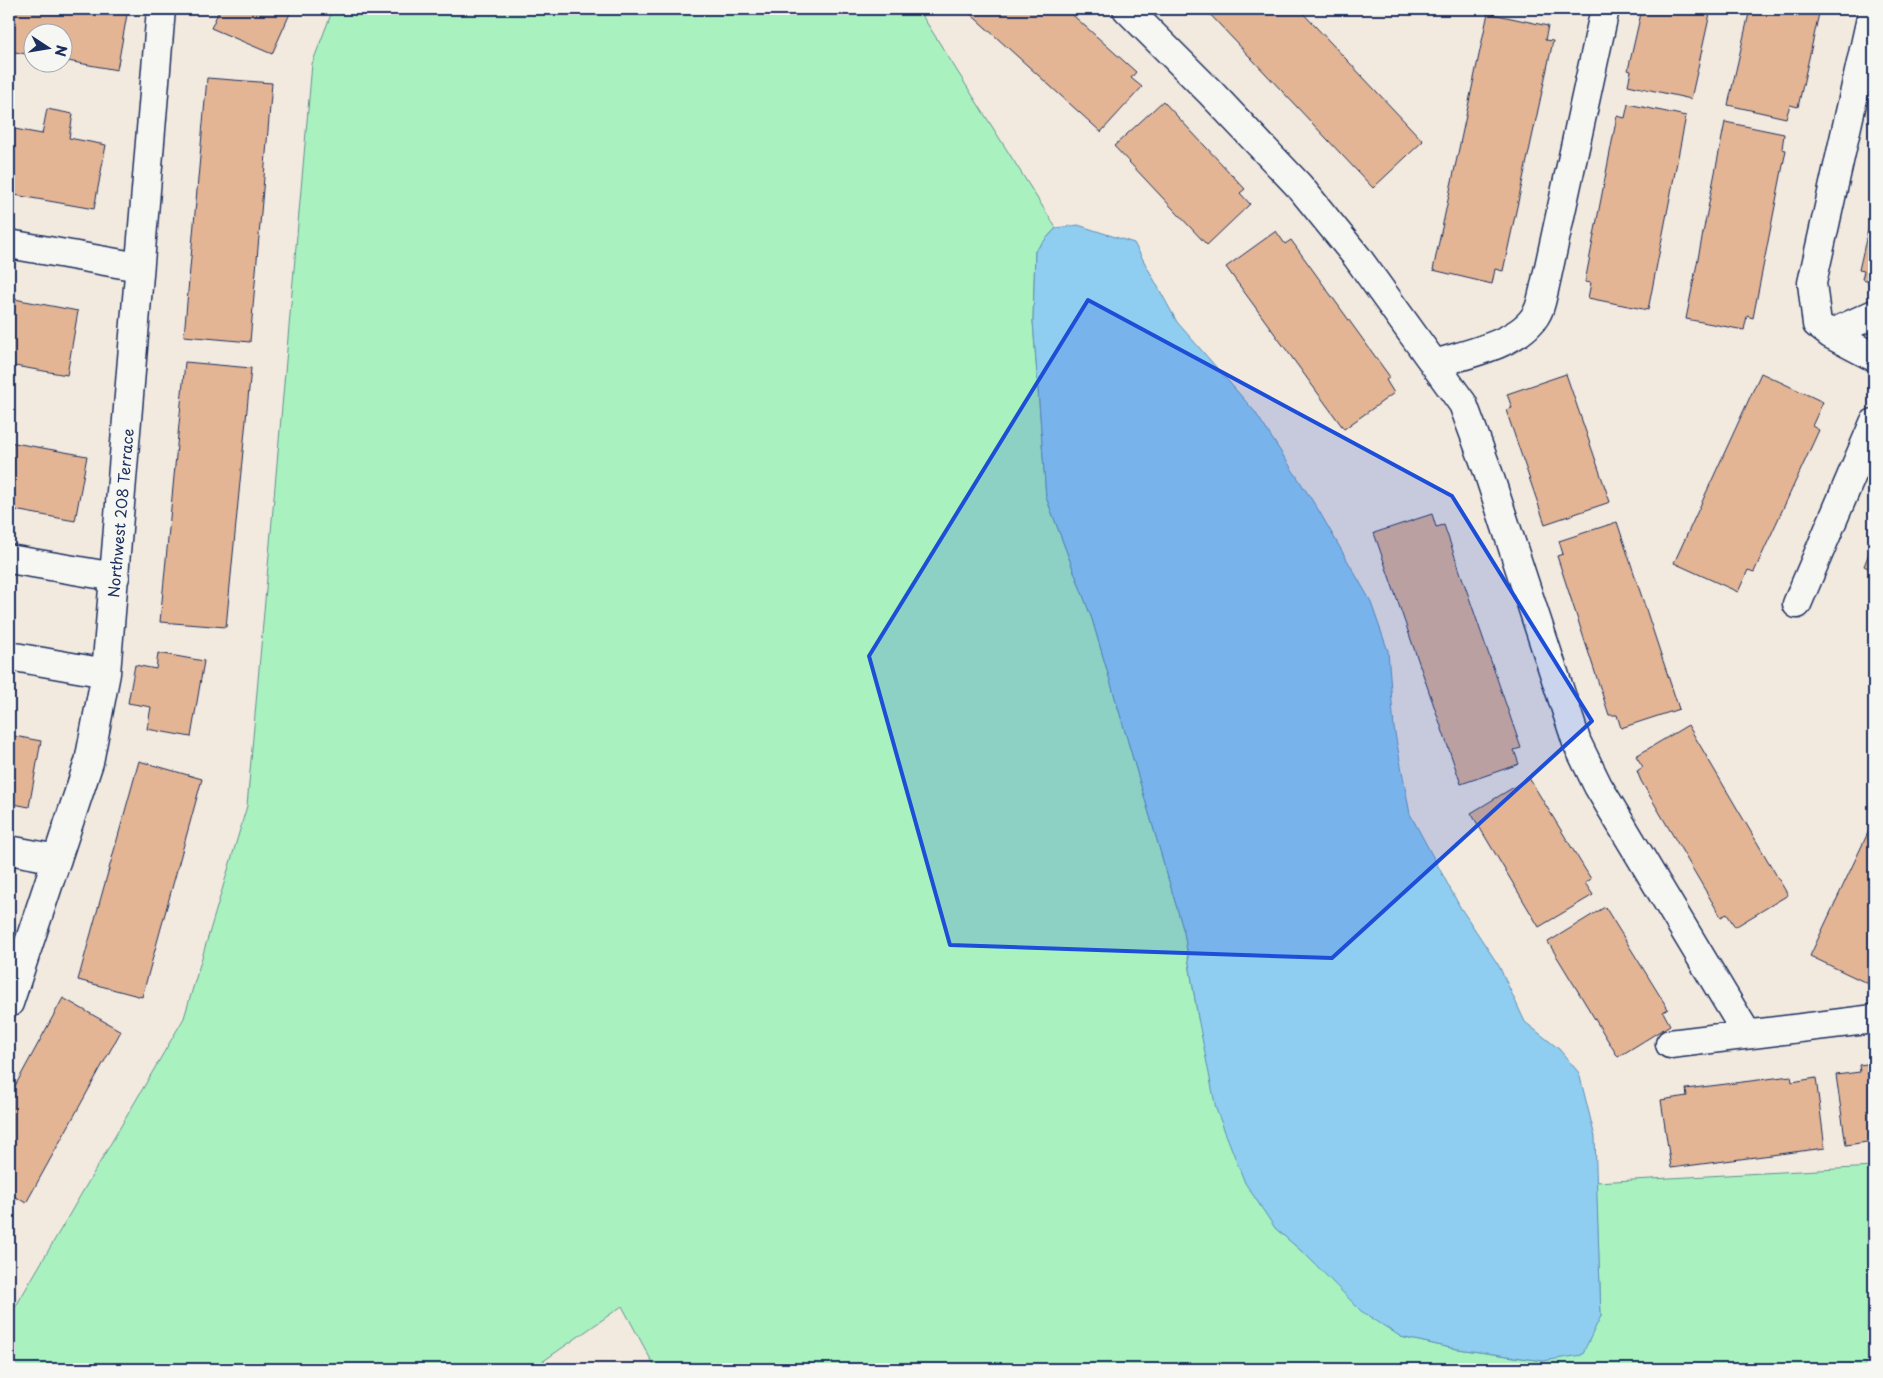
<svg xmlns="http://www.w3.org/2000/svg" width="1883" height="1378" font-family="'Playpen Sans',sans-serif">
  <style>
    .green { fill: #a9f2c0; stroke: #62908f }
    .water { fill: #8fcef0; stroke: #618eb6 }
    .building { fill: #e3b594; stroke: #1b2f5e }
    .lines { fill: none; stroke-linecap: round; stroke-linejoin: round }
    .minor-casing { stroke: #1b2f5e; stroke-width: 31 }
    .minor { stroke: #f6f6f2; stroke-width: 28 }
    .marked { fill: #1d4ed8; fill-opacity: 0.2; stroke: #1d4ed8; stroke-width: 4; stroke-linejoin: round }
    .labels { text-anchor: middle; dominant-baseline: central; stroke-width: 4.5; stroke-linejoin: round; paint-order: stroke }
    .street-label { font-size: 15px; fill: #1b2f5e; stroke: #f6f6f2 }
  </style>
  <rect width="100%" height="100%" fill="#f2e9df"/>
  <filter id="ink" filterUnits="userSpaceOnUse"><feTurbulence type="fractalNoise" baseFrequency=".02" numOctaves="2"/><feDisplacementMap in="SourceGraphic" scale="10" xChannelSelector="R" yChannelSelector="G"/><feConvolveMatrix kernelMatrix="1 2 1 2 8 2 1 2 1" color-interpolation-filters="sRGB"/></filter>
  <g filter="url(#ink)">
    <path class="green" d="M333 9H918L1056 228 1035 251 1033 321 1046 497 1092 619 1184 932 1198 1018 1275 1228 1401 1337 1451 1348 1543 1361 1601 1316 1596 1182 1874 1167V1369H656L622 1306 532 1369H10L9 1367V1318L184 1018 247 806 312 64Z"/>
    <path class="water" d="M1078 225 1134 243 1177 322 1255 412 1319 511 1370 600 1388 651 1394 728 1410 814 1460 907 1499 966 1525 1022 1559 1049 1579 1073 1595 1137 1601 1316 1582 1355 1543 1361 1451 1348 1401 1337 1361 1311 1308 1257 1275 1228 1245 1183 1216 1109 1198 1018 1184 932 1092 619 1046 497 1033 321 1035 251 1056 228Z"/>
    <path class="building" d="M9 9H128L117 70 62 60V32H32V55L9 51Z
      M220 9H292L272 54 211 28Z
      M965 9H1066L1136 72 1131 78 1142 87 1101 132Z
      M1205 9H1299L1423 141 1373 188Z
      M1642 9H1711L1691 99 1628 85 1631 71 1628 70Z
      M1750 9H1820L1798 107 1790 105 1786 118 1728 105Z
      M1488 13 1548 26 1545 40 1553 41 1503 271 1495 269 1492 284 1433 270Z
      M207 78 272 83 250 342 184 336Z
      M1163 101 1245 189 1240 193 1250 204 1207 245 1114 146Z
      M1628 104 1686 116 1648 310 1588 298 1591 283 1585 282 1617 116 1625 118Z
      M47 109 73 114 69 138 106 145 94 209 9 194V128L42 134Z
      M1725 122 1784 134 1782 149 1786 150 1753 318 1747 316 1744 330 1686 319Z
      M1874 204V282L1862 279 1864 271 1859 270Z
      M1276 231 1285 244 1291 240 1390 377 1386 380 1394 393 1344 429 1226 267Z
      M9 298 78 311 67 375 9 365Z
      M185 362 251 368 226 627 160 622Z
      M1761 373 1823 402 1812 426 1819 430 1754 572 1748 570 1738 592 1674 563Z
      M1566 374 1610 502 1545 524 1506 410 1512 408 1507 394Z
      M9 442 87 456 75 521 9 509Z
      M1432 514 1436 527 1444 525 1521 748 1514 750 1519 764 1461 784 1374 533Z
      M1617 522 1679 709 1621 728 1617 715H1609L1557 556 1563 554 1559 541Z
      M1874 541V571L1864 566Z
      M158 653 204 661 191 737 147 729 151 707 128 703 135 665 156 669Z
      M1688 725 1788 895 1735 927 1727 914 1721 917 1641 781 1637 771 1643 767 1636 756Z
      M9 735 41 741 29 807 9 803Z
      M139 761 202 779 142 997 78 980Z
      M1529 778 1591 879 1585 883 1593 895 1539 927 1471 813Z
      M1874 820V984L1873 986 1810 956Z
      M1605 907 1668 1009 1663 1012 1670 1025 1618 1057 1548 942Z
      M63 998 121 1031 26 1203 9 1193V1097Z
      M1874 1063V1141L1846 1145 1836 1075 1860 1072 1859 1065Z
      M1791 1076 1792 1082 1816 1078 1825 1148 1671 1168 1661 1100 1687 1096 1686 1089Z"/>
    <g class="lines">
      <g class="minor-casing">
        <path id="minor" d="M1127 9 1211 93 1300 187 1357 257 1463 404 1487 469 1577 743 1598 786 1747 1034
          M1873 9 1812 283 1817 324 1830 334 1870 355H1874
          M9 244 139 267
          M1830 334 1874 314
          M1434 364C1466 354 1521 344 1537 313 1541 306 1542 297 1544 290L1605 9
          M9 559 115 577
          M1797 604 1874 423
          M9 656 106 673
          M9 850 57 859
          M9 1003 89 762 106 673 161 9
          M1670 1044 1874 1019"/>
      </g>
      <use href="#minor" class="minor"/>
    </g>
  </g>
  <path class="marked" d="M1088 300 1452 496 1592 721 1332 958 950 945 869 656Z"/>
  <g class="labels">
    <g class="street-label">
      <text transform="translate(120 513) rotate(-85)">Northwest 208 Terrace</text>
    </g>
  </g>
  <rect width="1883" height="1378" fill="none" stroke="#f6f6f2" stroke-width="30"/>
  <rect x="15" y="15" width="1853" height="1348" fill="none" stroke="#1b2f5e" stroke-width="2" filter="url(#ink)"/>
  <g transform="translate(48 48) rotate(102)"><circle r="24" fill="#f6f6f2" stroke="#9ea6b7"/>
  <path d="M0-4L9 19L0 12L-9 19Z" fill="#1b2f5e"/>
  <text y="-8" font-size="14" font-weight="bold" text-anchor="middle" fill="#1b2f5e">N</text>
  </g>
</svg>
